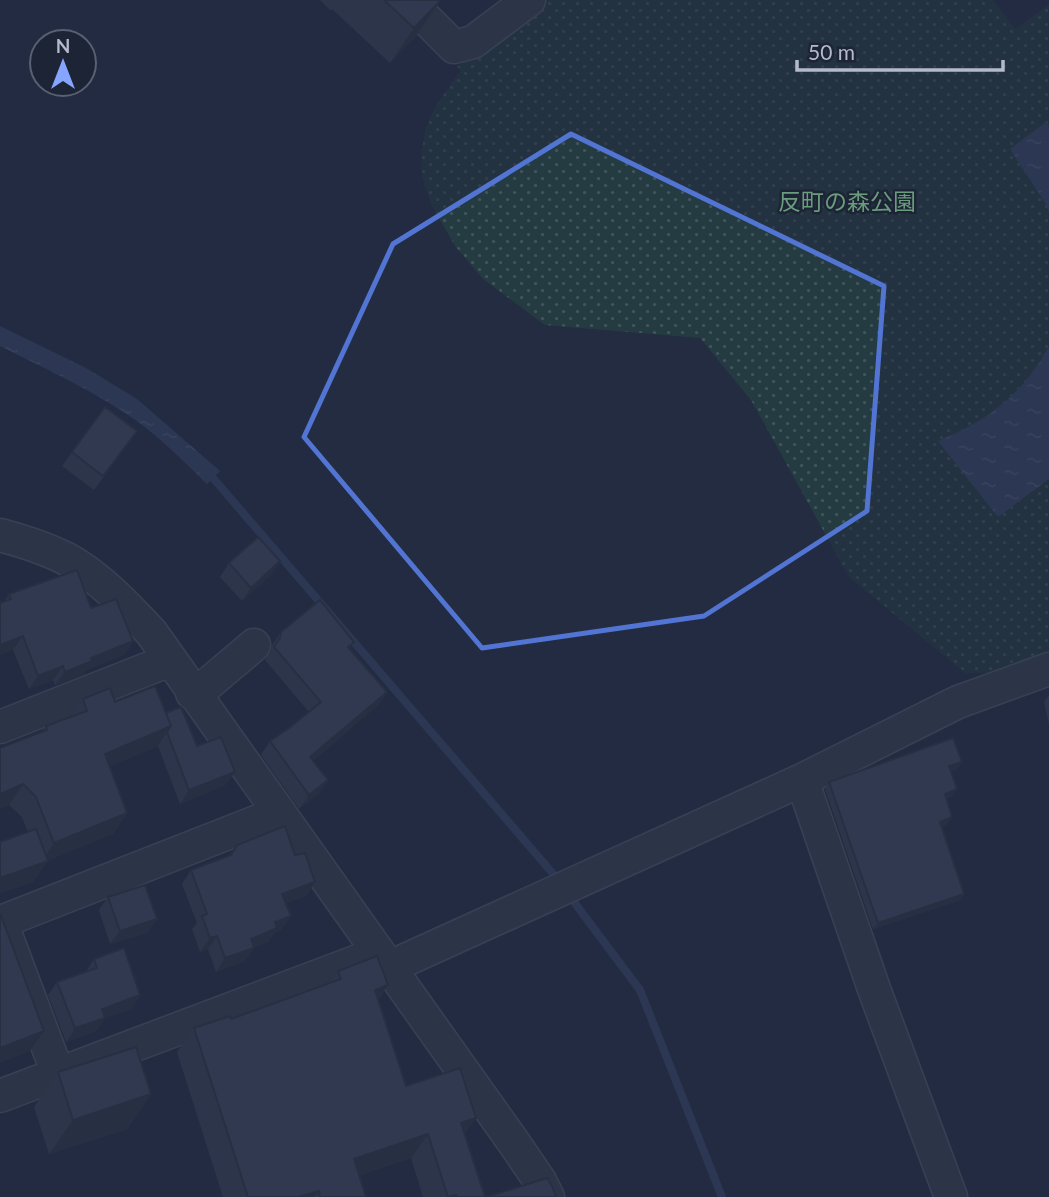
<svg xmlns="http://www.w3.org/2000/svg" width="1049" height="1197" font-family="Lato,'Noto Sans JP',sans-serif">
  <style>
    .grass { fill: url(#grass-dots) }
    .water { fill: url(#water-ripples) }
    .lines { fill: none; stroke-linecap: round; stroke-linejoin: round }
    .stream { stroke: #364569; stroke-width: 8 }
    .minor-casing { stroke: #535a6b; stroke-width: 35 }
    .minor { stroke: #383f51; stroke-width: 32 }
    .wall { fill: #394055 }
    .shaded-wall { fill: #2e3445 }
    .building { fill: #424b63; stroke: #2e3445; stroke-width: 2 }
    .marked { fill: none; stroke: #5274d3; stroke-width: 5; stroke-linejoin: round }
    .labels { text-anchor: middle; dominant-baseline: central; stroke-width: 5; stroke-linejoin: round; paint-order: stroke }
    .park-label { font-size: 23px; fill: #6a9d7c; stroke: #1d2436 }
  </style>
  <defs>
    <pattern id="grass-dots" width="8" height="8" patternUnits="userSpaceOnUse" patternTransform="scale(1.75)"><rect width="8" height="8" fill="#253b42"/><path d="M2 2h.1M6 6h.1" fill="none" stroke="#42555c" stroke-width="1.8" stroke-linecap="round"/></pattern>
    <pattern id="water-ripples" width="26" height="14" patternUnits="userSpaceOnUse" patternTransform="scale(1.75)"><rect width="26" height="14" fill="#364569"/><path d="M2 4q2-2 4 0t4 0M15 11q2-2 4 0t4 0" fill="none" stroke="#515e7d"/></pattern>
  </defs>
  <rect width="100%" height="100%" fill="#232c41"/>
  <path class="grass" d="M547 0H993L1015 29 1049 5V652L988 673H965L849 577 751 400 700 338 545 325 483 279 455 246 431 204 422 176 421 153 426 128 435 107 460 71 457 67Z"/>
  <path class="water" d="M1046 122 1049 127V212L1046 204 1010 149Z
    M0 326 86 368 137 399 220 471 207 484C181 459 155 432 125 413 86 387 42 367 0 346Z
    M1049 346V479L998 517 938 441C989 420 1023 394 1049 346Z"/>
  <g class="lines">
    <path class="stream" d="M207 471 561 883
      M568 894 640 990 722 1197"/>
    <g class="minor-casing">
      <path id="minor" d="M407 0 454 47 473 42 529 0
        M0 535C26 542 55 551 77 565 105 583 128 608 151 632L512 1140 540 1181 548 1197
        M192 693 208 684 254 645
        M0 727 170 660
        M802 780 874 989 951 1197
        M390 967 802 780 958 702 1049 669
        M58 1074 1 922 279 813
        M0 1096 379 953"/>
    </g>
    <use href="#minor" class="minor"/>
  </g>
  <path class="wall" d="M320 0H439L416 36 390 63 332 9 331 11Z
    M128 444 94 490 62 466 72 452Z
    M280 561 271 575 242 601 220 577 229 563Z
    M9 594 91 608 133 641 124 655 86 670 83 675 55 685 53 680 29 689 13 650 4 602Z
    M281 632 354 642 349 649 387 692 378 705 313 761 319 794 299 809 261 755 270 741 288 729 309 712 265 660 271 651 272 645Z
    M1049 695V724L1044 702Z
    M83 699 115 702 166 713 197 746 235 772 225 785 180 804 158 746 109 766 127 813 113 834 47 860 33 882 0 893V842L28 832 22 817 9 805 42 732 46 726 70 717Z
    M962 762 957 769 951 771 952 796 946 799 947 824 942 827 960 900 873 929 825 789 829 782Z
    M237 845 295 855 315 882 306 896 286 903 291 916 281 930 275 932 268 942 254 947 245 961 216 972 208 949 200 952 192 929 197 923 182 884 191 870 229 856Z
    M108 897 157 919 147 933 110 944 99 910Z
    M94 959 140 995 131 1009 105 1018 96 1031 66 1042 48 995 57 982 85 973Z
    M338 971 388 985 378 1000 406 1086 465 1135 485 1197H423L411 1158 359 1175 366 1197H223L177 1052 194 1028 231 1019 329 983Z
    M58 1072 151 1094 127 1129 49 1154 34 1107Z"/>
  <path class="shaded-wall" d="M440 1 416 36 390 63 414 28Z
    M280 561 271 575 242 601 251 588Z
    M23 636 13 650 0 655V645Z
    M133 641 124 655 86 670 83 675 55 685 65 672 91 658Z
    M63 666 53 680 29 689 38 676Z
    M387 692 378 705 301 771 310 757Z
    M171 726 157 747 90 774 105 754Z
    M962 762 957 769 944 773 949 766Z
    M235 772 225 785 180 804 189 790Z
    M328 780 319 794 299 809 309 795Z
    M23 784 9 805 0 809V794Z
    M957 789 952 796 940 801 945 794Z
    M127 813 113 834 40 864 54 843Z
    M952 817 947 824 935 829 940 822Z
    M48 861 33 882 0 893V878Z
    M315 882 306 896 273 908 282 894Z
    M964 894 960 900 873 929 878 923Z
    M291 916 281 930 275 932 268 942 242 952 251 939 275 922Z
    M157 919 147 933 110 944 120 931Z
    M217 936 208 949 200 952 210 938Z
    M254 948 245 961 216 972 225 958Z
    M388 985 371 1009 375 990Z
    M140 995 131 1009 93 1022 102 1009Z
    M105 1018 96 1031 66 1042 75 1028Z
    M44 1031 30 1051 0 1063V1048Z
    M151 1094 127 1129 49 1154 73 1120Z
    M476 1118 459 1142 461 1123Z
    M428 1134 411 1158 338 1183 354 1159Z
    M319 1191 314 1197H298Z"/>
  <path class="building" d="M384 0H439L440 1 414 28Z
    M105 407 137 431 103 476 72 452Z
    M258 537 280 561 251 588 229 563Z
    M77 570 91 608 116 599 133 641 91 658 92 661 65 672 63 666 38 676 23 636 0 645V603L11 599 9 594Z
    M320 600 354 642 348 647 387 692 310 757 328 780 309 795 270 741 288 729 321 702 274 647 280 638 281 632Z
    M155 686 171 726 105 754 127 813 54 843 36 797 23 784 0 794V748L47 730 46 726 87 711 83 699 110 688 115 702Z
    M181 707 197 746 221 737 235 772 189 790 167 732 171 726 166 713Z
    M953 738 962 762 949 766 957 789 945 794 952 817 940 822 964 894 878 923 829 782Z
    M285 826 295 855 305 853 315 882 282 894 291 916 275 922 277 928 251 939 254 948 225 958 217 936 210 938 202 916 207 914 191 870 231 855 237 845Z
    M36 829 48 861 0 878V842Z
    M145 885 157 919 120 931 108 897Z
    M0 913 44 1031 0 1048Z
    M124 948 140 995 102 1009 105 1018 75 1028 57 982 97 968 94 959Z
    M377 956 388 985 375 990 406 1086 460 1068 476 1118 461 1123 485 1197H457L456 1195 448 1197 428 1134 354 1159 366 1197H320L319 1191 298 1197H248L194 1028 230 1016 231 1019 341 979 338 971Z
    M136 1047 151 1094 73 1120 58 1072Z
    M547 1178 552 1186 556 1197H487Z"/>
  <path d="M0 0H1049V1197H0ZM571 134 884 286 867 511 704 616 482 648 304 437 393 244Z" fill="#232c41" fill-opacity=".55" fill-rule="evenodd"/>
  <path class="marked" d="M571 134 884 286 867 511 704 616 482 648 304 437 393 244Z"/>
  <g class="labels">
    <g class="park-label">
      <text x="847" y="201">反町の森公園</text>
    </g>
  </g>
  <g transform="translate(63 63)"><circle r="33" fill="#1d2436" stroke="#596072" stroke-width="2"/>
  <path d="M0-5L12 26L0 18L-12 26Z" fill="#86a5fe"/>
  <text y="-10" font-size="19" font-weight="bold" text-anchor="middle" fill="#b4bacb">N</text>
  </g>
  <path d="M797 60v10h206v-10" fill="none" stroke="#b4bacb" stroke-width="3.5"/>
  <text x="808" y="60" font-size="21" fill="#b4bacb" stroke="#1d2436" stroke-width="5" paint-order="stroke">50 m</text>
</svg>
